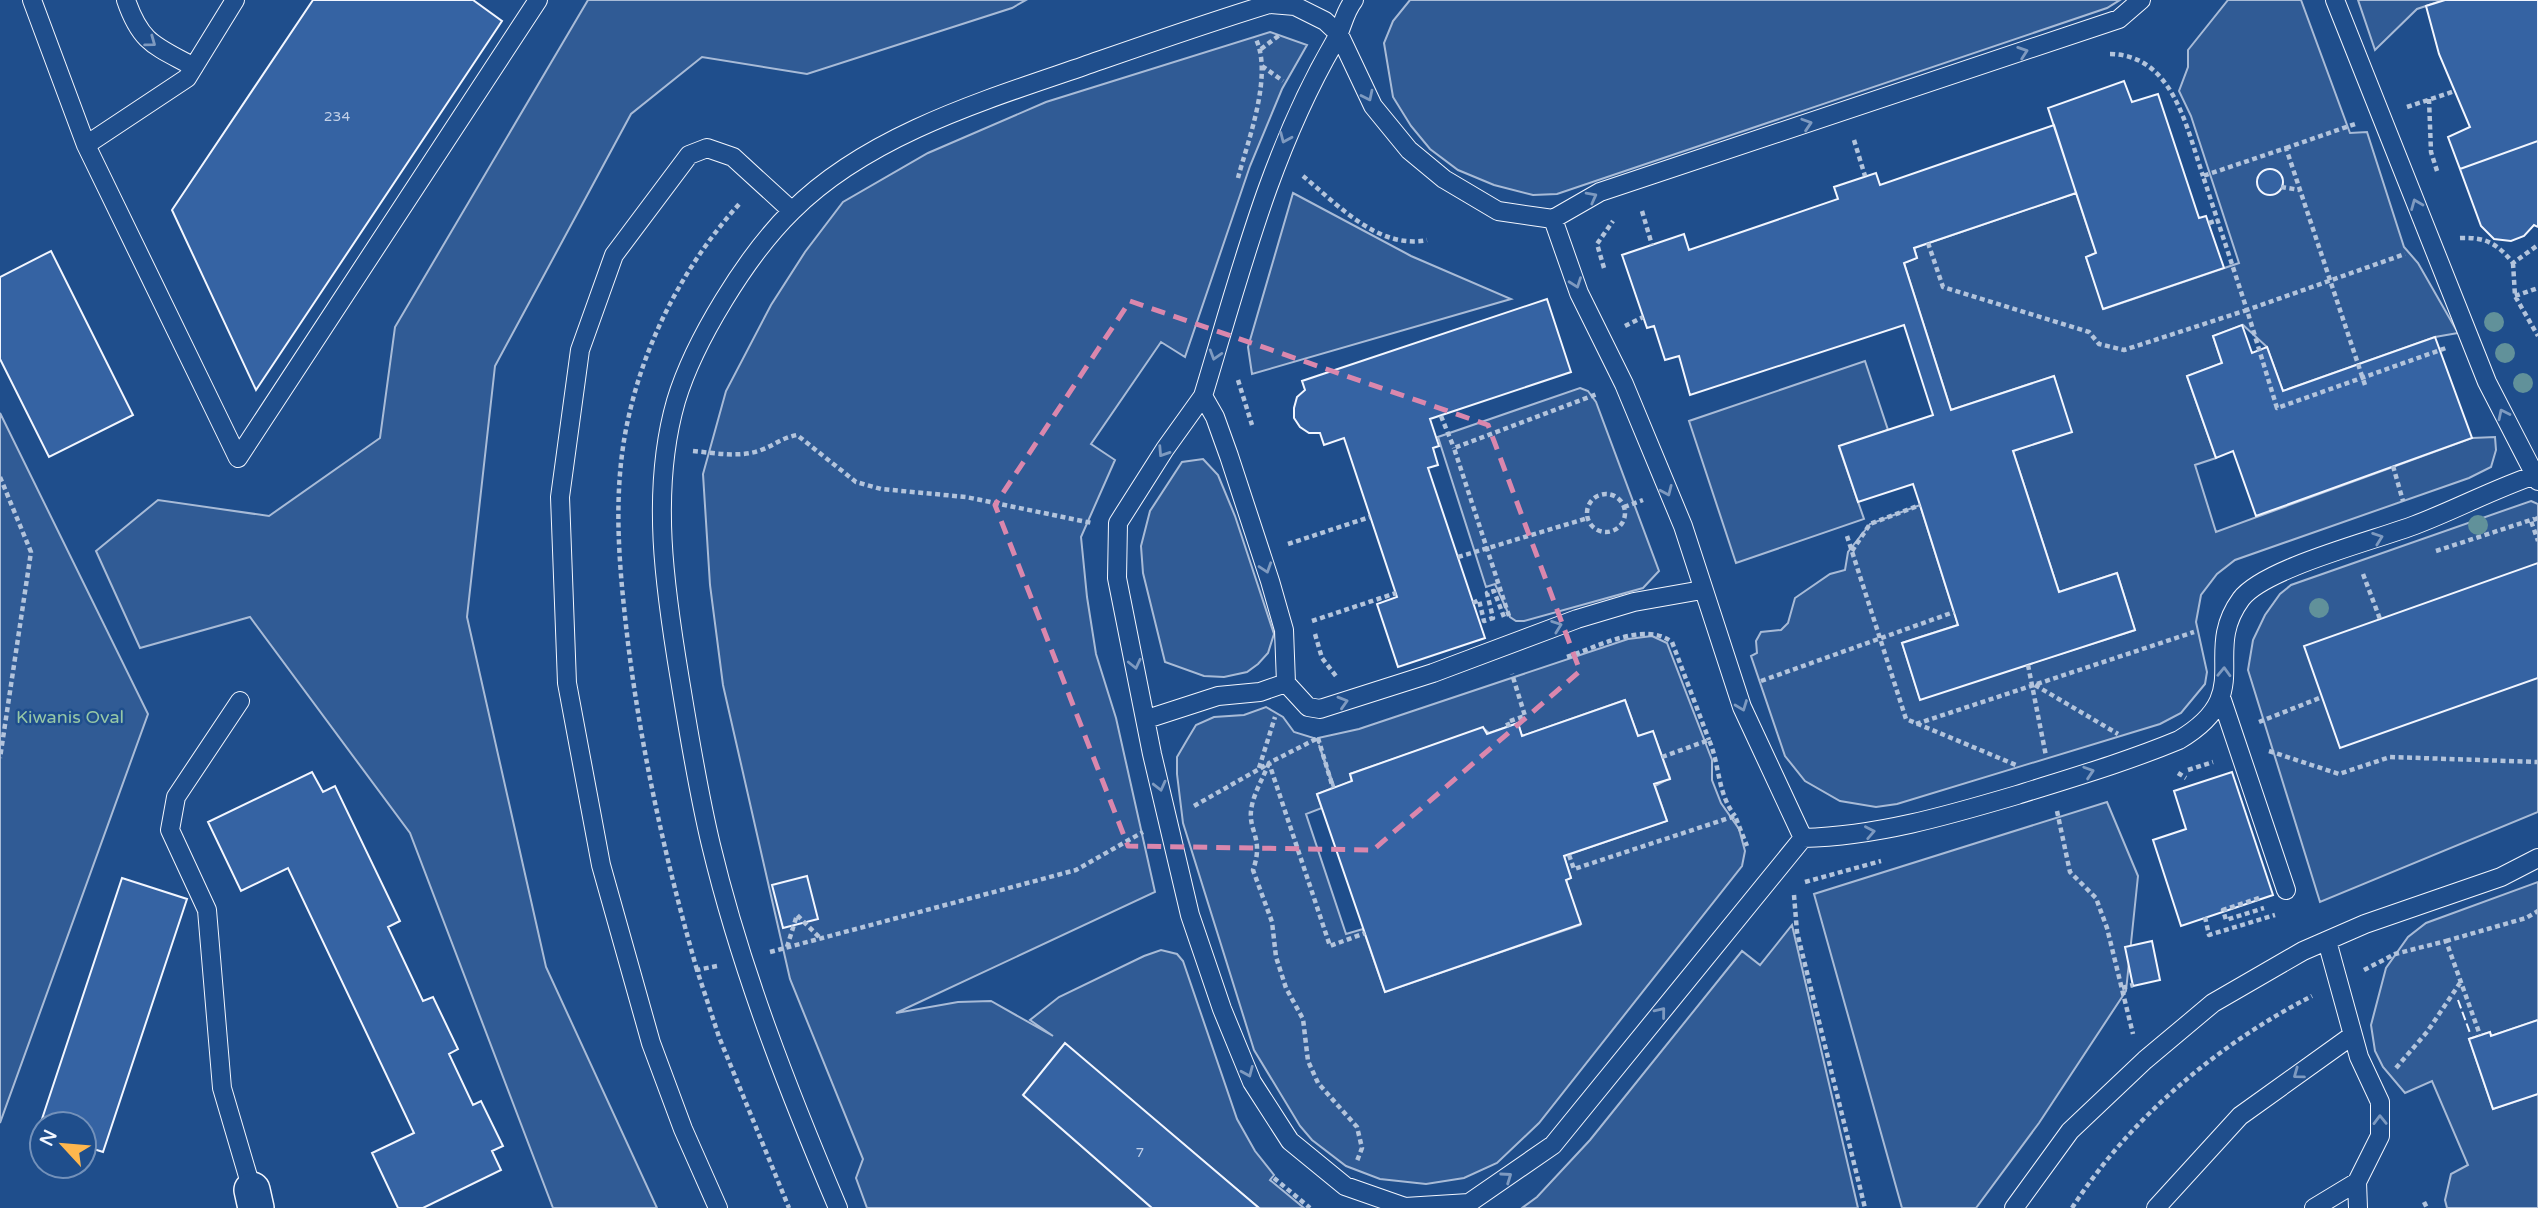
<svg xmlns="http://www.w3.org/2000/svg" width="2538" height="1208" font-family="'Varela Round',sans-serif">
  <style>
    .built { fill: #305b95; stroke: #a8bbd7; stroke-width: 2; fill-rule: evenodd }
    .building { fill: #3563a3; stroke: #f2f6ff; stroke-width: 2 }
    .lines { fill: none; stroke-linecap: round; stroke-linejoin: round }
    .service-casing { stroke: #f2f6ff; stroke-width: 20 }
    .minor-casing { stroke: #f2f6ff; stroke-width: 38 }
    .path { stroke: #b3c4dc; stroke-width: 4.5; stroke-dasharray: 5 3.5; stroke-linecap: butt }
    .service { stroke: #1f4e8c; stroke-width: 18 }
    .minor { stroke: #1f4e8c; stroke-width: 35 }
    .fence { stroke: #f2f6ff; stroke-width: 2; stroke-dasharray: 9 3.5; stroke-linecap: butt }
    .tree { fill: #61919a }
    .oneway { stroke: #7e9ac0 }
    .marked { fill: none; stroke: #da87ad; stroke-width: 5; stroke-dasharray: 14 9; stroke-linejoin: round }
    .labels { text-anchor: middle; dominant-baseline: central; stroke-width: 5; stroke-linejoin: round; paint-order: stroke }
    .number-label { font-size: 14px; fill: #c3d1e8 }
    .park-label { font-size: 18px; fill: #97c8a6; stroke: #1f4e8c }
  </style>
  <rect width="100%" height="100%" fill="#1f4e8c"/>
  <path class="built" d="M588 0H1026L1012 8 807 74 702 57 631 114 495 366 467 617 546 967 657 1208H553L410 833 250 617 140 648 96 551 158 500 269 516 380 438 395 327Z
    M1410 0H2120L2107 8 1557 194 1533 195 1494 185 1458 170 1430 149 1411 126 1393 97 1384 43 1393 21Z
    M2228 0H2301L2350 133 2367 132 2404 247 2418 263 2458 333 2435 337 2283 391 2267 347 2243 325 2213 336 2222 363 2187 376 2216 458 2195 465 2216 532 2472 438 2495 437 2496 450 2491 467 2469 478 2235 560 2217 574 2201 595 2196 622 2207 672 2205 684 2181 713 2160 724 1897 804 1876 807 1840 801 1805 781 1785 756 1751 656 1757 653 1756 641 1761 632 1781 630 1788 623 1795 598 1830 574 1845 570 1848 552 1870 524 1920 505 1958 625 1902 643 1920 699 2135 630 2117 573 2059 592 2013 451 2070 432 2054 376 1951 410 1904 263 1917 258 1914 248 2076 193 2096 253 2086 257 2104 309 2239 263 2191 116 2179 91 2188 67V50Z
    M2358 0H2444L2417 9 2375 50Z
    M1270 32 1307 45 1282 89 1250 166 1185 357 1161 342 1091 444 1115 460 1081 537 1087 597 1096 654 1116 718 1155 892 896 1013 958 1002 991 1001 1053 1036 1030 1020 1059 997 1144 956 1161 950 1177 954 1183 961 1237 1119 1255 1151 1274 1175 1270 1180 1304 1208H1259L1065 1044 1024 1096 1152 1208H867L856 1178 863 1159 790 979 723 685 710 585 703 474 726 391 771 305 805 252 843 202 928 153 1046 102Z
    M1293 193 1411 256 1511 299 1252 374 1248 347Z
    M1865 361 1888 430 1839 447 1864 519 1736 563 1689 421Z
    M1580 388 1588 391 1596 402 1659 571 1643 588 1524 621H1516L1510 617 1495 584 1486 587 1438 437Z
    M0 413 148 714 0 1123Z
    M1203 459 1218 475 1235 516 1274 634 1268 653 1258 664 1247 672 1224 677 1204 676 1165 662 1143 573 1141 546 1150 511 1182 462Z
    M2531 501 2538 504V812L2320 902 2248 670 2253 640 2265 615 2280 594 2291 585Z
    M1652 636 1667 643 1712 760V780L1721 803 1739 829 1745 851 1742 866 1539 1123 1497 1163 1464 1178 1426 1184 1380 1179 1346 1166 1312 1140 1300 1126 1254 1050 1183 823 1177 774V757L1187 740 1196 725 1214 717 1244 715 1266 707 1283 717 1294 732 1317 739 1319 744 1318 738 1359 729 1628 639ZM1625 700 1638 736 1653 732 1670 778 1655 786 1667 821 1564 856 1571 878 1566 880 1580 925 1385 992 1363 929 1346 934 1306 814 1322 808 1317 794 1333 788 1319 745 1335 788 1352 781 1350 774 1483 728 1489 733 1518 723 1522 736Z
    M2107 802 2138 876 2126 991 2039 1123 1976 1208H1902L1814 894Z
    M2538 882V1020L2491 1036 2490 1032 2469 1039 2493 1109 2538 1094V1208H2447L2445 1200 2451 1174 2468 1165 2432 1081 2405 1093 2383 1067 2375 1051 2371 1025 2386 968 2408 937 2426 923Z
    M1792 925 1858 1208H1522L1537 1197 1590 1140 1742 951 1760 965Z"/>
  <path class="building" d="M313 0H473L502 21 256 390 172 210Z
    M2445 0H2538V141L2460 169 2448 137 2470 127 2439 54 2426 6Z
    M2124 81 2132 102 2158 94 2199 218 2206 216 2224 268 2103 309 2086 257 2096 253 2048 108Z
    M2054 125 2076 193 1914 248 1917 258 1904 263 1951 410 2054 376 2072 432 2013 451 2059 592 2117 573 2135 630 1920 700 1902 643 1958 625 1920 505 1913 484 1858 502 1839 446 1933 415 1904 325 1690 395 1679 356 1665 360 1654 326 1647 328 1622 255 1684 234 1689 250 1838 199 1834 187 1876 173 1880 185Z
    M2538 141V227L2534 225 2524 236 2511 241 2494 239 2481 226 2460 169Z
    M2257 182a13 13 0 1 1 26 0a13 13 0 1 1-26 0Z
    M51 251 133 415 49 457 0 359V277Z
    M1547 299 1571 372 1430 419 1439 446 1433 448 1438 465 1428 468 1485 638 1398 667 1377 604 1397 597 1344 438 1324 445 1320 433H1309L1300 427 1294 418V408L1297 397 1305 390 1302 381Z
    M2242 325 2252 353 2267 347 2283 391 2435 337 2472 438 2256 516 2233 451 2216 458 2187 376 2222 363 2213 336Z
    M2538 563V678L2340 748 2304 646Z
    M1625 700 1638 736 1653 731 1666 768 1670 779 1654 784 1667 821 1564 856 1571 878 1566 880 1581 924 1385 992 1317 794 1352 781 1350 774 1483 727 1487 734 1518 723 1522 736Z
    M312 772 323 792 335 786 400 921 388 927 423 1001 433 997 458 1049 449 1054 473 1105 481 1101 503 1146 492 1151 501 1170 423 1208H398L372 1153 414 1133 288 868 241 891 208 822Z
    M2232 772 2273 895 2181 926 2153 840 2186 829 2174 791Z
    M807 876 818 919 783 928 772 885Z
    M122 878 187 899 103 1152 84 1146V1124H42V1132L38 1131Z
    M2152 941 2160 980 2133 986 2125 947Z
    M2538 1020V1094L2493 1109 2469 1039 2490 1032 2491 1036Z
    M1065 1043 1259 1208H1152L1023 1095Z"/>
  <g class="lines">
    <g class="service-casing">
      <path id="service" d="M32 0 86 145 238 458 538 0
        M126 0C141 44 156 46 194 67
        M1354 0C1343 14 1343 28 1334 43 1270 153 1240 274 1203 396L1215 417 1229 456 1270 581 1284 630 1286 683 1308 707 1320 709 1433 673 1577 619 1634 602 1702 590
        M2335 0 2487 382 2538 481
        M1270 4 1295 6 1325 21 1339 34 1373 106 1409 150 1444 179 1498 211 1553 219 1600 192 2119 19 2141 0
        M86 145 187 78 235 0
        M1553 219 1579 293 1624 384 1683 526 1742 707 1803 838
        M1203 396 1165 449 1118 523 1117 578 1152 754 1190 915 1222 1009 1252 1082 1290 1141 1345 1186 1405 1207 1469 1203 1553 1145 1803 838
        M2222 700 2286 890
        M240 701 176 797 170 830 207 910 222 1088 252 1190
        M1147 719 1218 696 1260 692 1286 683
        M1803 838C1877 836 1946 816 2017 795 2071 778 2126 762 2179 740 2258 693 2200 655 2241 599 2264 568 2376 540 2415 525 2457 509 2496 488 2538 474
        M2327 941 2359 1057 2380 1102V1136L2357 1182 2358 1208
        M718 1208 683 1129 651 1043 601 865 567 683 560 497 580 350 614 255 689 155 707 148 733 157 792 211
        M838 1208C788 1090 741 970 711 845 698 791 689 735 680 680 665 590 650 491 676 401 694 341 747 255 792 211 868 135 985 100 1084 66 1150 43 1215 20 1282 0
        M2014 1208 2070 1131 2145 1060 2213 1003 2303 951 2365 924 2501 877 2538 858
        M2156 1208 2240 1116 2353 1035
        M2314 1208 2357 1182"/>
    </g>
    <g class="minor-casing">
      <path id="minor" d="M252 1190 256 1208"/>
    </g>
    <path class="path" d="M1261 49 1281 34
      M2110 54C2173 55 2186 126 2203 176
      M1262 66 1283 81
      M2429 99 2431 152 2438 174
      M2407 107 2455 91
      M1854 140 1865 176
      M2286 148 2355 124
      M1303 176C1338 205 1379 250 1427 240
      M1238 178C1248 140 1274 74 1255 37
      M2281 187 2300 190
      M1642 211 1652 245
      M2209 223 2218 220
      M2460 238C2485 237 2497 243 2513 263L2538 245
      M1928 243 1943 287 2089 332 2099 344 2124 350 2247 310 2277 408 2446 348
      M2513 263 2515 296 2538 336
      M1604 268 1597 244 1613 221
      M2515 296 2538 288
      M1625 326 1643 317
      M1238 380 1252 425
      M2365 385 2286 148 2203 176 2247 310 2405 254
      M1441 416 1454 448
      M693 451C715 453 740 458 761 450 775 445 781 438 797 435L856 482 881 489 966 497 1092 523
      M2393 466 2403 501
      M0 477 31 552 0 758
      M1587 513a19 19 0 1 1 38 0a19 19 0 1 1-38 0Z
      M1624 507 1643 500
      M2538 518 2531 521 2538 541
      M1847 536 1906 719 2016 765
      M1288 544 1370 517
      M1852 551 1870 524 1920 505
      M2436 551 2534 519
      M1458 557 1588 518
      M2363 574 2380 619
      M1473 603 1479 600 1484 621 1493 618 1487 593 1494 591 1504 617
      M1509 616 1454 448 1597 394
      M1312 621 1396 593
      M1315 634 1322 658 1336 676
      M1567 657C1597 647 1644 621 1672 642L1709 740
      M2028 665 2046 756
      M1761 681 1954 612
      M2035 685 2118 734
      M2259 722 2322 697
      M1916 724 2194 632
      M1509 727 1507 722 1525 716 1512 674
      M1318 738 1333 788
      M1316 739 1269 763 1330 946 1365 933
      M2269 751 2339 774 2390 757 2538 762
      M1662 757 1709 740C1720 765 1717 793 1735 816
      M1269 763C1264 776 1255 791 1252 805 1246 831 1265 836 1253 870L1272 922 1276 957 1286 988 1303 1019 1308 1061 1318 1083 1357 1127 1362 1148 1357 1161
      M1259 768 1275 717
      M2188 770 2213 762
      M2178 773 2186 778
      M1194 806 1268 764
      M2057 811 2070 872 2096 898 2107 928 2133 1034
      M1569 855 1574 869 1735 816 1747 846
      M1805 882 1881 861
      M1794 895 1797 932 1865 1208
      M2259 898 2223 910 2226 920 2264 908
      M2205 917 2209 935 2275 915
      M2446 941 2526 918 2538 911
      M787 947 797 915 821 939
      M770 952 1076 870 1143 832
      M717 966 697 970 719 1037 789 1208
      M697 970C666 862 642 755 628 643 619 566 611 488 630 411 648 334 688 260 741 202
      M2364 970 2395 954 2446 941 2480 1035
      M2122 988 2133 985
      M2396 1068 2427 1032 2460 983
      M1274 1178 1310 1208
      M2424 1202 2427 1208
      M2072 1208C2130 1118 2218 1044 2312 996"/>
    <use href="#service" class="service"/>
    <use href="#minor" class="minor"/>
    <path class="fence" d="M2458 1000 2470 1033"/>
  </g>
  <g class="tree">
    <circle cx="2494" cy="322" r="10"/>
    <circle cx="2505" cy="353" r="10"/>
    <circle cx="2523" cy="383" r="10"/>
    <circle cx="2478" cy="525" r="10"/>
    <circle cx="2319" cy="608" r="10"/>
  </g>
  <defs><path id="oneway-chevron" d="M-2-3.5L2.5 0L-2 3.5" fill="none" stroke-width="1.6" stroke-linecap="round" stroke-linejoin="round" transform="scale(1.75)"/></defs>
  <g class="oneway">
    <use href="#oneway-chevron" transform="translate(151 42) rotate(36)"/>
    <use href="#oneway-chevron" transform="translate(2023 52) rotate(-19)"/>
    <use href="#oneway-chevron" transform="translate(1368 96) rotate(64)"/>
    <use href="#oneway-chevron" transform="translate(1807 124) rotate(-18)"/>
    <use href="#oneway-chevron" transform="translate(1285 138) rotate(113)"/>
    <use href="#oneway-chevron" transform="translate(1592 197) rotate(-28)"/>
    <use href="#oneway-chevron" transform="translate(2416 204) rotate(-112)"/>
    <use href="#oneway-chevron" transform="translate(1576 283) rotate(70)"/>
    <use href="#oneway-chevron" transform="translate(1215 355) rotate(107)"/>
    <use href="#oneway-chevron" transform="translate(2503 414) rotate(-116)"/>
    <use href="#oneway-chevron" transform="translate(1163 452) rotate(123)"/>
    <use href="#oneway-chevron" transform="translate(1667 491) rotate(66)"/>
    <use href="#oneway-chevron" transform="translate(2378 538) rotate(-20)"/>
    <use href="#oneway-chevron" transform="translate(1266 568) rotate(72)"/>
    <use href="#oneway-chevron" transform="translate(1557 626) rotate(-20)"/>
    <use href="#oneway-chevron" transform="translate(1135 664) rotate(77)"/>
    <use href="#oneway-chevron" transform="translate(2224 672) rotate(-88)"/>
    <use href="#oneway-chevron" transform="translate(1343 702) rotate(-17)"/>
    <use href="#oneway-chevron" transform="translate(1742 706) rotate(69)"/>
    <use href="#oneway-chevron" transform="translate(2089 772) rotate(-18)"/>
    <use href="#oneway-chevron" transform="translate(1160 786) rotate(76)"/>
    <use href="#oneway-chevron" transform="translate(1870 832) rotate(-11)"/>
    <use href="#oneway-chevron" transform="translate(1661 1012) rotate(-51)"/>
    <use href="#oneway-chevron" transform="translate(1248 1072) rotate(67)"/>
    <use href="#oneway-chevron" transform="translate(2298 1074) rotate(144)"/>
    <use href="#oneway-chevron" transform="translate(2380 1120) rotate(-91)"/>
    <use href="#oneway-chevron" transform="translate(1507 1177) rotate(-35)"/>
  </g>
  <path class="marked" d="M1130 301 1488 425 1580 671 1373 850 1128 846 995 505Z"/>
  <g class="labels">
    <g class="number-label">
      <text x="337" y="116">234</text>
      <text x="1140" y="1152">7</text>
    </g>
    <g class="park-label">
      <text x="70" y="717">Kiwanis Oval</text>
    </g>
  </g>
  <g transform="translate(63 1145) rotate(296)"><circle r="33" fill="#1f4e8c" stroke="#7391ba" stroke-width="2"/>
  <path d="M0-5L12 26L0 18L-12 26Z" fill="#ffb74d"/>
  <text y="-10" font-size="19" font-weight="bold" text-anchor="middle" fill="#f2f6ff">N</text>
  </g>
</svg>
